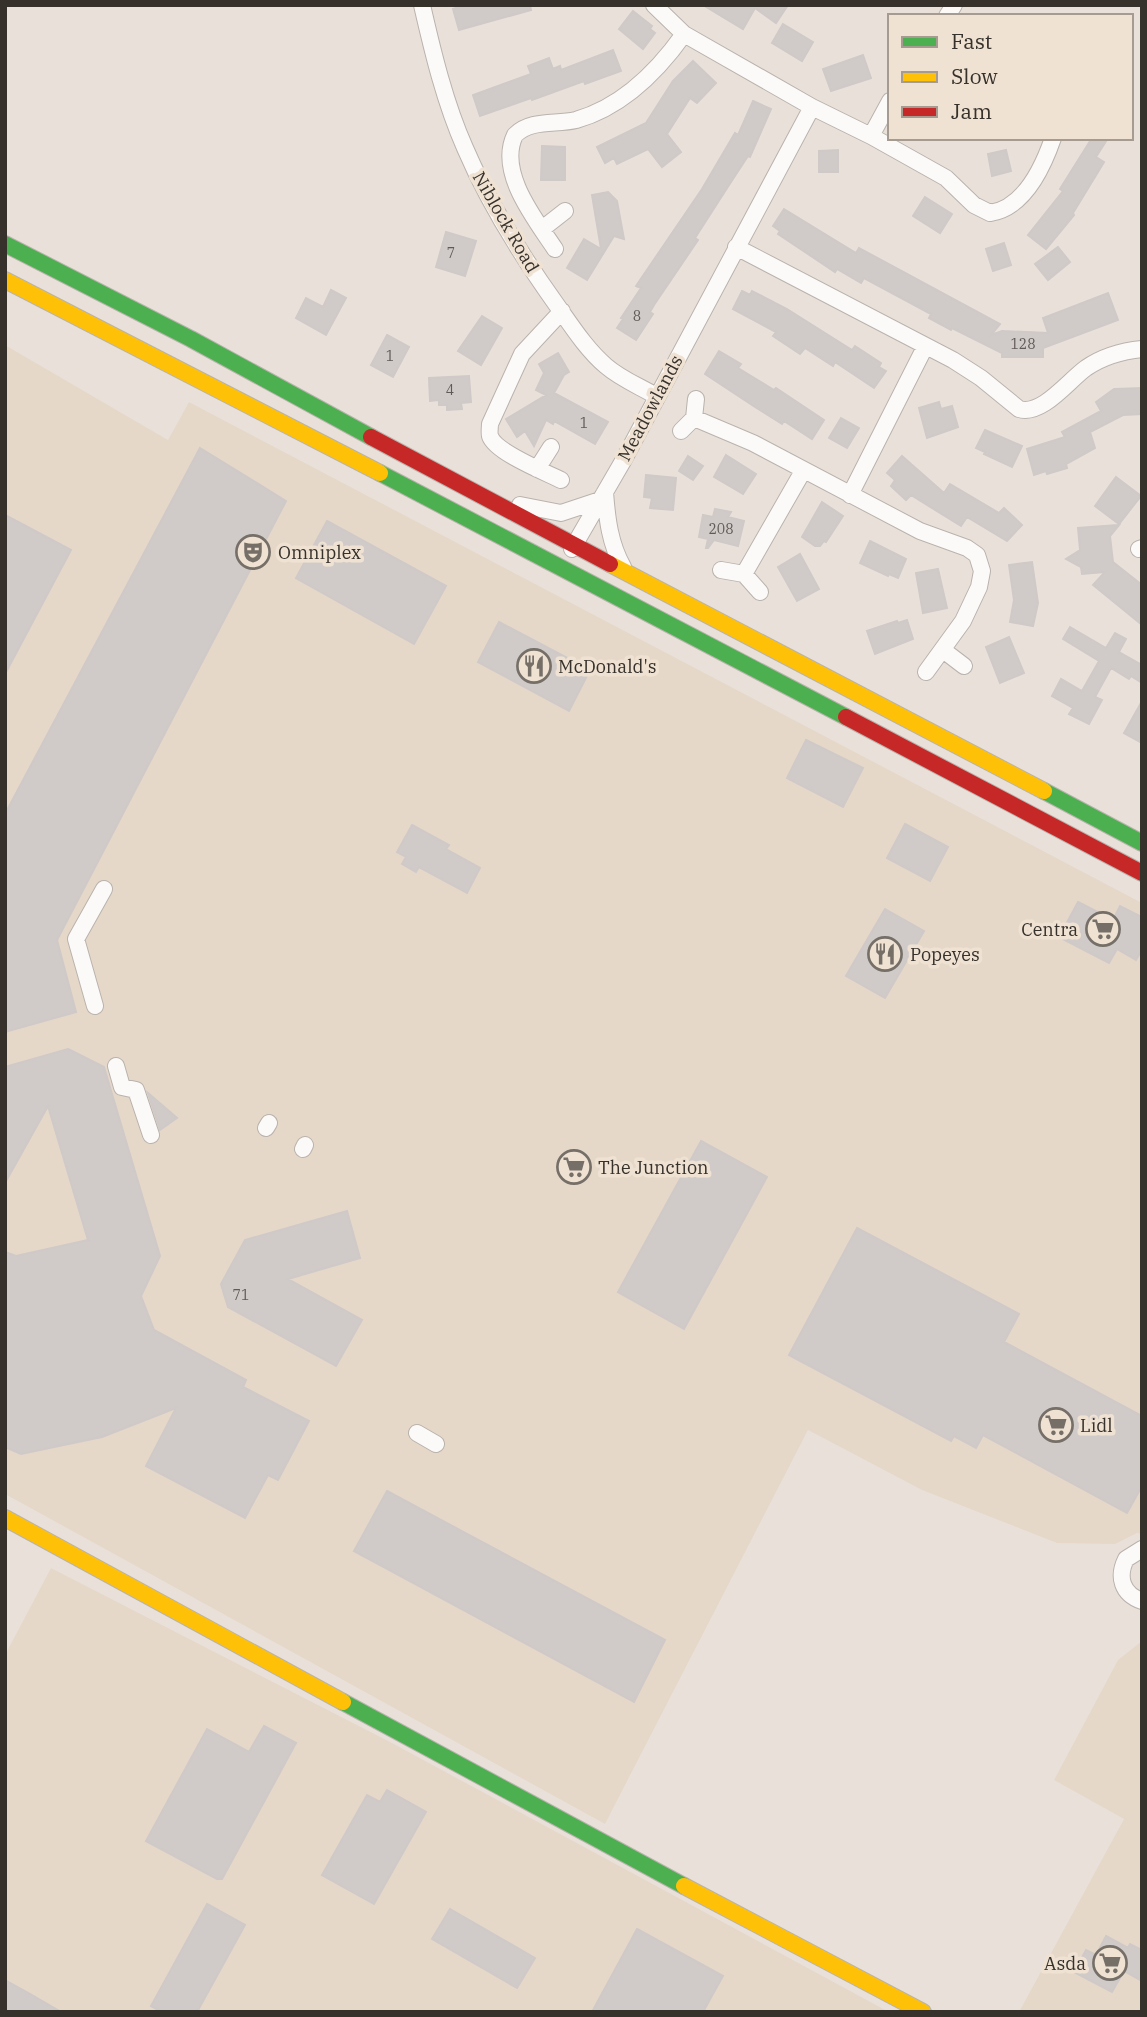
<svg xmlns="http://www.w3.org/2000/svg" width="1147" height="2017" font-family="'IBM Plex Serif',serif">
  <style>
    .built { fill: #e5d8c9 }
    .building { fill: #d0cac8; stroke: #cfc9c8; stroke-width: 2 }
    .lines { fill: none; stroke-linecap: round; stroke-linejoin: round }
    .street-casing { stroke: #b9b3ad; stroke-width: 18 }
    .fast-casing { stroke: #b9b3ad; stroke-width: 18 }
    .slow-casing { stroke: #b9b3ad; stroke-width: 18 }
    .jam-casing { stroke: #b9b3ad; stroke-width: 18 }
    .street { stroke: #fcfaf9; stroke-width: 16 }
    .fast { stroke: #4caf50; stroke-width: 16 }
    .slow { stroke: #ffc107; stroke-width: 16 }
    .jam { stroke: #c62828; stroke-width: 16 }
    .labels { text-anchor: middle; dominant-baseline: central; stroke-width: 7; stroke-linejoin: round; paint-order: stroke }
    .number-label { font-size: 14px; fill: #605a56 }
    .street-label { font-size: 18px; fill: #36312b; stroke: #efe2d3 }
    .poi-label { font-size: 18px; fill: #36312b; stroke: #efe2d3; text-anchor: start }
  </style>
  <rect width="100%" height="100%" fill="#e9e1d9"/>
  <path class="built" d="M5 345 168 440 189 402 1142 903V1534L1137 1533 1115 1544 1057 1543 922 1490 808 1430 605 1824 5 1494Z
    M51 1568 392 1743 889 2012H5V1655Z
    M1142 1641V2012H1019L1124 1819 1054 1780 1118 1660Z"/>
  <path class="building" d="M465 5H530L531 10 459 30 453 9Z
    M703 5H788L776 23 755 8 743 29Z
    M633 11 652 26 650 29 655 33 643 49 619 29Z
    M783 24 813 42 802 61 772 43Z
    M613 50 621 71 585 84 584 81 532 100 531 98 480 116 473 95 531 74 528 66 549 58 553 69 560 66 561 70Z
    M863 55 871 78 831 91 823 69Z
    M693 61 716 83 697 103 690 98 667 134 681 152 662 167 648 149 617 164 614 158 605 163 597 147 646 123 673 81Z
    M753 101 771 109 750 157 748 156 731 182 695 238 698 240 654 305 650 312 653 314 636 340 617 328 623 319 621 318 641 288 636 286 702 189 735 133 738 135Z
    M1092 138H1108L1096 157 1104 162 1073 213 1074 215 1046 249 1028 235 1063 191 1060 189Z
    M542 146 565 147V180H541Z
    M838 150V172H819V151Z
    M1006 150 1011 171 992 176 988 154Z
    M608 192 617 201 624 239 614 236 587 280 567 268 584 239 601 249 592 195Z
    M925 197 952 214 940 233 913 216Z
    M784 209 856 253 859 248 1000 324 991 335 1002 331 1048 333 1043 318 1108 293 1118 320 1043 348V357H1002V353L952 328 951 330 929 318 931 314 864 278 861 283 837 269 835 272 778 234 780 231 773 226Z
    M446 232 476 241 465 276 436 267Z
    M1004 243 1011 265 993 271 986 249Z
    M1058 247 1070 262 1048 280 1035 264Z
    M331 290 346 298 326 335 296 318 306 298 323 307Z
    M742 291 750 295 752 291 787 309 852 350 855 346 881 363 879 367 886 371 874 388 835 362 833 366 805 348 800 354 773 336 776 332 733 309Z
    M482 316 502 328 481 365 458 351Z
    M387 335 409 347 393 377 371 365Z
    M719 351 741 364 738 368 774 390 776 388 824 420 812 439 784 421 782 424 755 407 705 374Z
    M558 353 569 372 564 375 554 393 608 422 595 444 554 421 553 424 546 420 534 446 525 431 517 437 506 419 546 395 536 390 544 373 539 364Z
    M469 376 471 402 461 403 462 409 447 410V405H439V400L430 401 429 378Z
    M1142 388V414L1123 415 1090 432 1095 448 1066 464 1067 468 1047 474 1046 471 1034 475 1027 449 1065 437 1062 432 1101 411 1096 402 1114 389Z
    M939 402 941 409 952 406 958 427 927 438 919 408Z
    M841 418 859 428 847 448 829 438Z
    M985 430 1022 446 1012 467 984 454 985 452 976 448Z
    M200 448 286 501 57 940 76 1012 5 1032V814Z
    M726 455 756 474 743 494 714 477Z
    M688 456 703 466 693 480 679 471Z
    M902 456 944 493 950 484 999 513 1004 508 1022 525 1007 541 967 517 961 526 911 495 906 500 891 486 895 480 887 473Z
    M646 475 676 478 673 510 650 508 652 498 644 497Z
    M1116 477 1141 496 1119 524 1095 506Z
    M822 502 843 516 826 542 824 541 820 546H815L802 537Z
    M715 509 731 512 728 517 744 521 738 546 714 540 708 548H706L708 539 699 537 703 515 713 517Z
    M5 515 71 550 5 674Z
    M327 521 446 586 414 644 296 578Z
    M1119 525 1110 536 1113 562 1142 585V625L1093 585 1105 572 1082 574 1081 567 1066 559 1080 550 1078 528Z
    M870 541 906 559 898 578 889 574 888 576 860 563Z
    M800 554 819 589 797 601 778 567Z
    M1032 562 1038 603 1033 626 1010 622 1014 600 1009 565Z
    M938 569 947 608 923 613 916 573Z
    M907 620 913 639 875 654 867 631 897 621 898 623Z
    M499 622 590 670 569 711 478 662Z
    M1070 627 1106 648 1115 633 1126 639 1119 652 1142 665V683L1131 676 1129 679 1111 668 1095 697 1102 700 1089 724 1069 714 1073 708 1052 696 1061 679 1082 691 1099 661 1063 639Z
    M1009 637 1024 673 1000 683 986 647Z
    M1142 701V743L1124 733Z
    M806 740 863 768 843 807 787 778Z
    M905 824 948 847 930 881 887 858Z
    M412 825 449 845 446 849 480 868 467 893 419 867 416 872 402 864 406 857 397 852Z
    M1078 902 1113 920 1120 906 1142 917V950L1136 960 1117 949 1109 963 1059 937Z
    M885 909 924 931 885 998 846 976Z
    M68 1049 104 1067 160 1256 141 1296 154 1330 246 1380 243 1387 309 1421 278 1480 268 1475 245 1518 146 1466 176 1408 102 1437 21 1454 5 1447V1252L16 1256 88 1240 48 1106 5 1183V1067Z
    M148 1093 177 1118 160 1130Z
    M701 1141 767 1177 684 1329 618 1292Z
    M347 1211 360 1258 288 1279 362 1320 336 1366 228 1307 221 1284 245 1240Z
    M857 1228 1019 1314 1004 1342 1142 1416V1486L1127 1513 983 1435 976 1448 954 1436 951 1441 789 1355Z
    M387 1491 665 1640 634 1702 354 1551Z
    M264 1726 296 1743 222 1879H217L146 1841 207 1729 249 1752Z
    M387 1790 426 1812 374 1904 322 1875 367 1795 380 1802Z
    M207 1904 245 1925 197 2012H162L151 2006Z
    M450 1909 535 1958 517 1988 432 1939Z
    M637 1929 723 1976 703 2012H592Z
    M1106 1936 1128 1948 1130 1944 1142 1950V1981L1124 1971 1112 1992 1074 1972 1086 1950 1096 1955Z
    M5 1980 32 1995 61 2012H5Z"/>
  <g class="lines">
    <g class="street-casing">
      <path id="street" d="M422 5C433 53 445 103 465 148 489 204 521 255 556 304 571 325 586 349 606 366 621 379 639 386 656 396
        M947 16 954 5
        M812 107 871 136 890 101
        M871 136 946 178 974 205 990 213C1024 208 1043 167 1053 138
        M542 229 565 211
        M736 247 953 360 981 378 1019 409C1042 416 1068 381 1086 368 1102 357 1122 351 1142 349
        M555 249C535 219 497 172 515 135 531 119 556 125 576 120 622 107 657 72 684 34
        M694 418 753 443 920 531 967 548 977 555 982 571 979 587 963 621 926 672
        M681 431 694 418 696 399
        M537 469 551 447
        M561 480C545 472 495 452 490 436 489 434 490 426 490 424L522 354 562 311
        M605 492C607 519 610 544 623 567
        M850 495 925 347
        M520 505 561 513 600 500
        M572 549 623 461 812 107 684 34 654 5
        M1139 549 1142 548
        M721 570 744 574 760 592
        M744 574 803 471
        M943 650 964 666
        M95 1006 76 939 104 889
        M116 1066 122 1087 136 1090 151 1135
        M266 1128 269 1123
        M303 1149 305 1145
        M417 1433 436 1444
        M1142 1549 1126 1559C1117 1577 1122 1594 1142 1601"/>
    </g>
    <g class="fast-casing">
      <path id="fast" d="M5 244 191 339 371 437
        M380 473 846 717
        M1044 791 1142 843
        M343 1702 684 1886"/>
    </g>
    <g class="slow-casing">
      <path id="slow" d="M5 280 380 473
        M610 564 1044 791
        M5 1518 343 1702
        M684 1886 923 2012"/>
    </g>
    <g class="jam-casing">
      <path id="jam" d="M371 437 610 564
        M846 717 1142 873"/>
    </g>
    <use href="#street" class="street"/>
    <use href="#fast" class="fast"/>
    <use href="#slow" class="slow"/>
    <use href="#jam" class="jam"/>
  </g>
  <defs>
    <g id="theatre-ring" transform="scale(1.75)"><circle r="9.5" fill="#efe2d3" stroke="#756f68" stroke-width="1.5"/><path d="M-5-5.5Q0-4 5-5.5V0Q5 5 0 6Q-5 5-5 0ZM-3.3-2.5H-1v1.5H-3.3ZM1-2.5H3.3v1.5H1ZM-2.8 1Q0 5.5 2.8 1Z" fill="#756f68"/></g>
    <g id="restaurant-ring" transform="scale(1.75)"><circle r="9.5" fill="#efe2d3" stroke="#756f68" stroke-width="1.5"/><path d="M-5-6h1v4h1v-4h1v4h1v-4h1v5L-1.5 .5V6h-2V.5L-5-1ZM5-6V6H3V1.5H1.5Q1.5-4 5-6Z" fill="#756f68"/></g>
    <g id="supermarket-ring" transform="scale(1.75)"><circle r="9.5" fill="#efe2d3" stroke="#756f68" stroke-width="1.5"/><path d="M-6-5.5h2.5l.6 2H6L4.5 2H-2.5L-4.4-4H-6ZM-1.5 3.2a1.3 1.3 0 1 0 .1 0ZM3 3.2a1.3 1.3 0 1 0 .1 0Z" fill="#756f68"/></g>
  </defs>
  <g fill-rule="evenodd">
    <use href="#theatre-ring" x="253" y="552"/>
    <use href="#restaurant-ring" x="534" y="666"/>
    <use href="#supermarket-ring" x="1103" y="929"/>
    <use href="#restaurant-ring" x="885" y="954"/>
    <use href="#supermarket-ring" x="574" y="1167"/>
    <use href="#supermarket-ring" x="1056" y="1425"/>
    <use href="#supermarket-ring" x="1110" y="1963"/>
  </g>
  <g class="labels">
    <g class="number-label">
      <text x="451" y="253">7</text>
      <text x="637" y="316">8</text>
      <text x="1023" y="344">128</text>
      <text x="390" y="356">1</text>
      <text x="450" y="390">4</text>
      <text x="584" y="423">1</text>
      <text x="721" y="529">208</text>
      <text x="241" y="1295">71</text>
    </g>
    <g class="street-label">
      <text transform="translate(506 222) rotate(60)">Niblock Road</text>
      <text transform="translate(650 408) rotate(-62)">Meadowlands</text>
    </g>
    <g class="poi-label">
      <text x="278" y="552">Omniplex</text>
      <text x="558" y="666">McDonald's</text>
      <text x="1078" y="929" text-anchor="end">Centra</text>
      <text x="910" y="954">Popeyes</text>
      <text x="598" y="1167">The Junction</text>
      <text x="1080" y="1425">Lidl</text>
      <text x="1086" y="1963" text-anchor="end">Asda</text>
    </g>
  </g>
  <rect width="1147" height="2017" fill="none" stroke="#36312b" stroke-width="14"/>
  <rect x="888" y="14" width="245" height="126" fill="#efe2d3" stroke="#a59b90" stroke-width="2"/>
  <rect x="902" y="37" width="35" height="10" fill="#4caf50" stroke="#a59b90" stroke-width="2"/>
  <text x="951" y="49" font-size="21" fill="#36312b">Fast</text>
  <rect x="902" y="72" width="35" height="10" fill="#ffc107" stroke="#a59b90" stroke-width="2"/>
  <text x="951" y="84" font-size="21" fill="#36312b">Slow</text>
  <rect x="902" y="107" width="35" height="10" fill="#c62828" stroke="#a59b90" stroke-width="2"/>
  <text x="951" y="119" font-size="21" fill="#36312b">Jam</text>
</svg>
